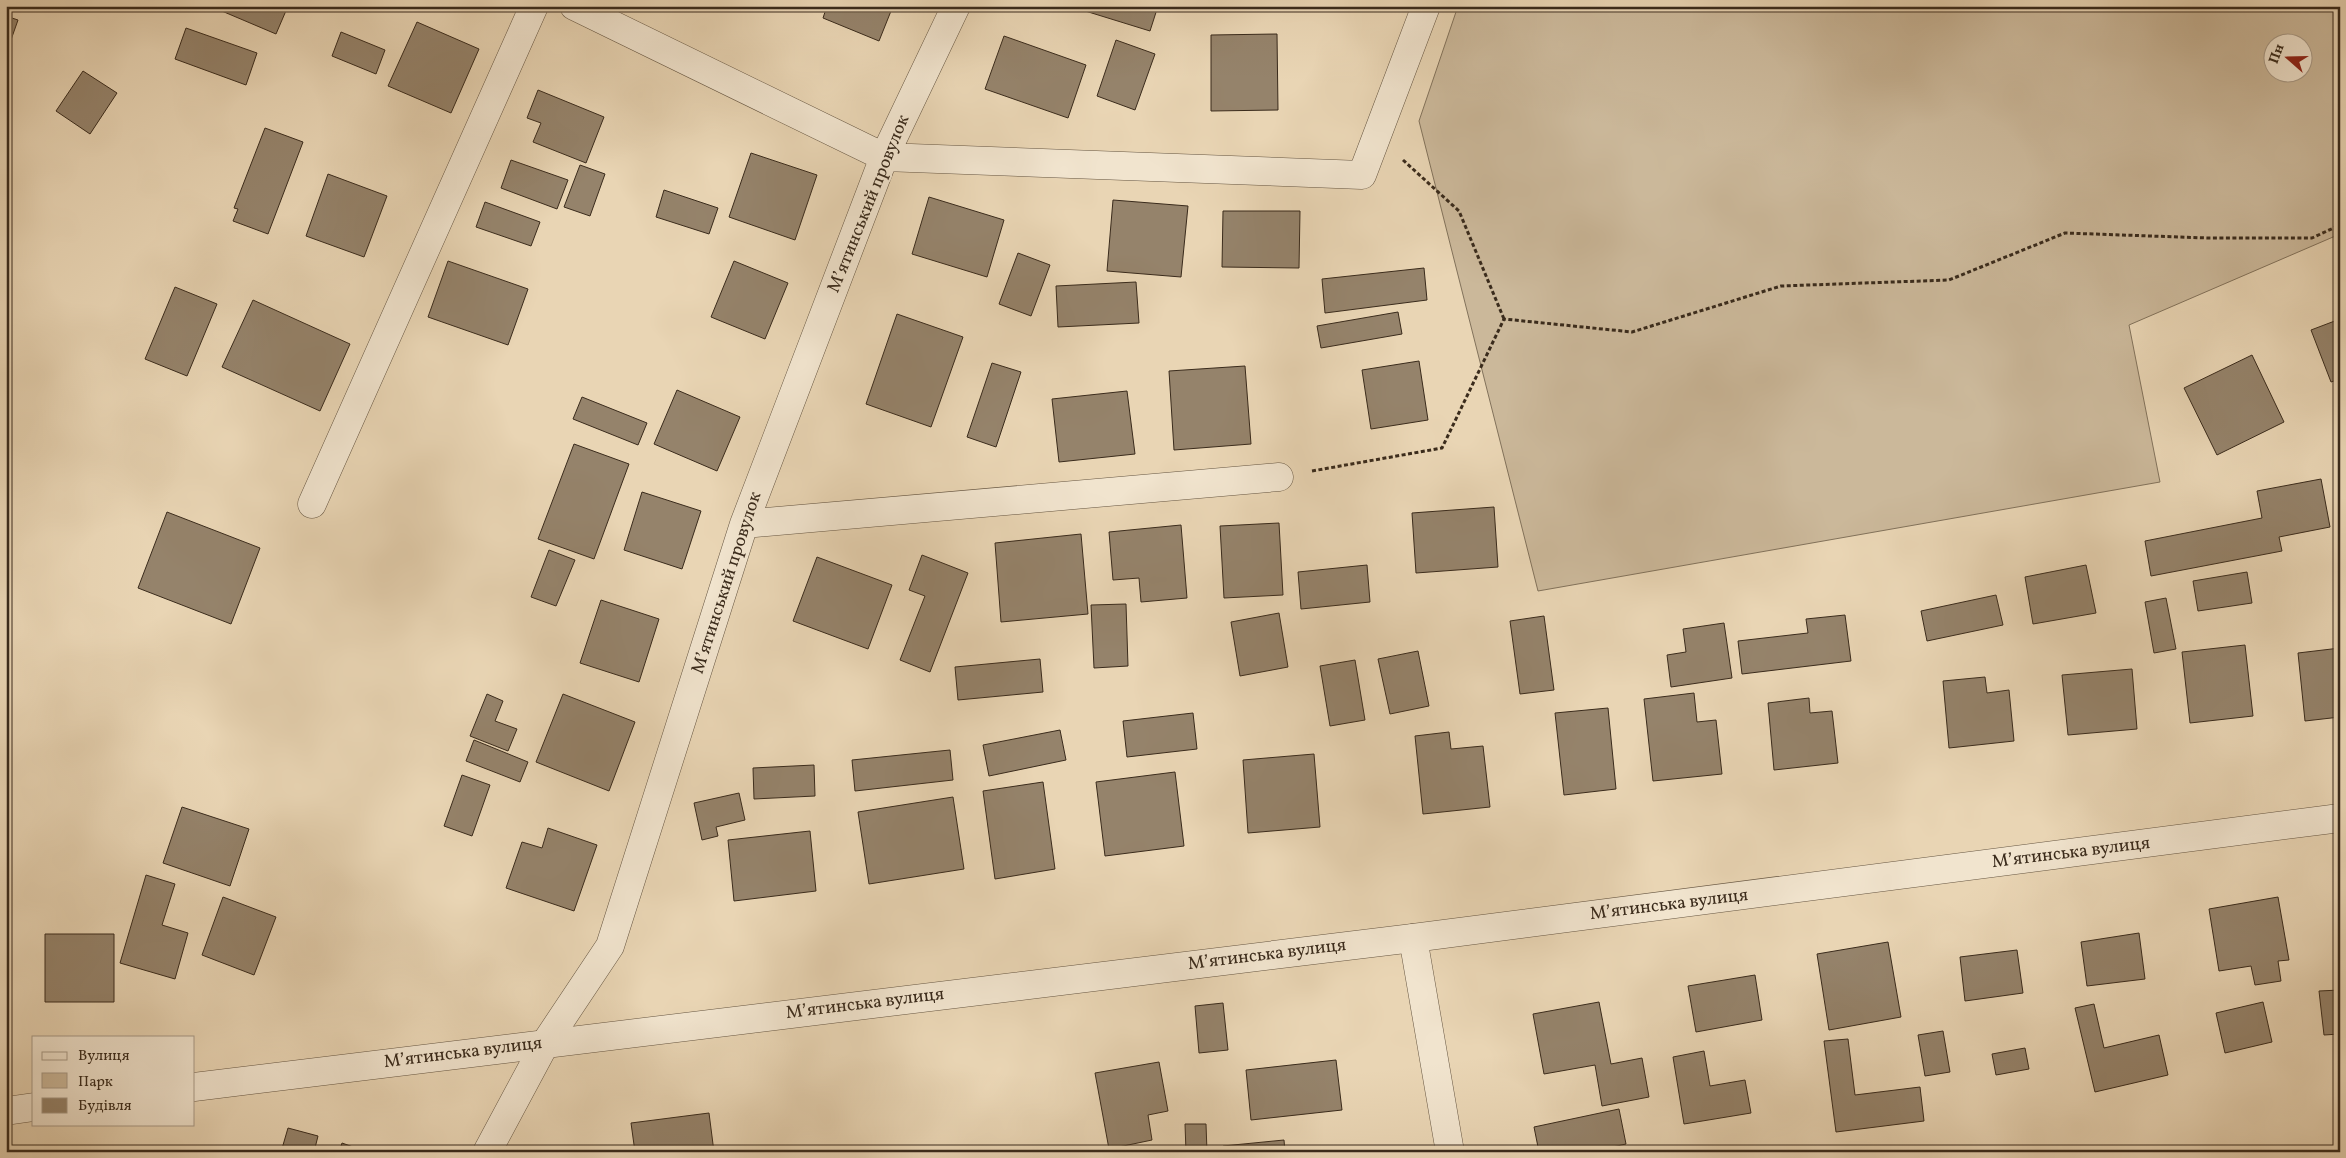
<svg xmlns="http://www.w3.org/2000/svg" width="2346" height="1158" font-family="Vollkorn,serif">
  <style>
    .green { fill: #cbb89a; stroke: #82725b; fill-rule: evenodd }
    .building { fill: #95836b; stroke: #3a2b1c }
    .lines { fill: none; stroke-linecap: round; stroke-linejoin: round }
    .minor-casing { stroke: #665642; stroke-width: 29 }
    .tertiary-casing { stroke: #665642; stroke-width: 29 }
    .path { stroke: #3a2b1c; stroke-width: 3; stroke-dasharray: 4 2.5; stroke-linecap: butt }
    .minor { stroke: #f1e4ce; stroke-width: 28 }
    .tertiary { stroke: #f1e4ce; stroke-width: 28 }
    .labels { text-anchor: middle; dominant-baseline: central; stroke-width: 4; stroke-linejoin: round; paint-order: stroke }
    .street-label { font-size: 18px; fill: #3a2b1c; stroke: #f1e4ce }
  </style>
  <rect width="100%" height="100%" fill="#e9d5b4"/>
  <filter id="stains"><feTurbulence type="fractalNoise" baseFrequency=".004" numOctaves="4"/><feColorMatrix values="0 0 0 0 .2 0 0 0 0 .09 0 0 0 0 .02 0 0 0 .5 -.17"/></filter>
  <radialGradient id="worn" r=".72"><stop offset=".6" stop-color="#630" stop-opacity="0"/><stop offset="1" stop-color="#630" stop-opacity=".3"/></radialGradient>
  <path class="green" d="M1458 6H2340V234L2129 325 2160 482 1538 591 1419 121ZM2274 42H2304V72H2274Z"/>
  <path class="building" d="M210 6H288L276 34Z
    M827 6H893L879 41 823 18Z
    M1083 6H1158L1150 31 1082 10Z
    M6 16 18 20 6 54Z
    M417 22 479 49 451 113 388 86Z
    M186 28 257 53 246 85 175 59Z
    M341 32 385 50 376 74 332 56Z
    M1277 34 1278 110 1211 111V35Z
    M1004 36 1086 65 1068 118 985 89Z
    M1116 40 1155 54 1135 110 1097 96Z
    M83 71 117 93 90 134 56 111Z
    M538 90 604 117 586 163 533 142 541 123 527 118Z
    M265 128 303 142 268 234 233 221 238 209 234 208Z
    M751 153 817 175 795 240 729 217Z
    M511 160 568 180 557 209 501 188Z
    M580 165 605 174 590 216 564 207Z
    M328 174 387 196 364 257 306 236Z
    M664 190 718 208 709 234 656 217Z
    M929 197 1004 220 987 277 912 254Z
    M1113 200 1188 206 1181 277 1107 271Z
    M485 202 540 222 531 246 476 227Z
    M1223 211H1300L1299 268 1222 267Z
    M1018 253 1050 265 1031 316 999 304Z
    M448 261 528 289 508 345 428 317Z
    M734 261 788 283 765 339 711 317Z
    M1424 268 1427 300 1325 313 1322 279Z
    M1136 282 1139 323 1058 327 1056 286Z
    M175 287 217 304 187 376 145 359Z
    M253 300 350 344 320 411 222 367Z
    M1398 312 1402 334 1321 348 1317 326Z
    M897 314 963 337 931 427 866 404Z
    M2340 319V379L2331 382 2311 330Z
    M2252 355 2284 422 2217 455 2184 388Z
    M1419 361 1428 420 1371 429 1362 370Z
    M992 363 1021 372 996 447 967 437Z
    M1245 366 1251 444 1174 450 1169 371Z
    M677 390 740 417 717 471 654 444Z
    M1127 391 1135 454 1059 462 1052 399Z
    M582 397 647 423 638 445 573 419Z
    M574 444 629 464 594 559 538 539Z
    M2321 479 2330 527 2279 537 2282 551 2151 576 2145 541 2262 518 2257 491Z
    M642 492 701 511 682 569 624 550Z
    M1494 507 1498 567 1416 573 1412 513Z
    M167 512 260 548 231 624 138 588Z
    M1279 523 1283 595 1224 598 1220 526Z
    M1181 525 1187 598 1141 602 1139 578 1113 580 1109 532Z
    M1081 534 1088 614 1001 622 995 543Z
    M549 550 575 560 556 606 531 597Z
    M922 555 968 573 930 672 900 660 925 596 909 590Z
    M817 557 892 585 868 649 793 621Z
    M1367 565 1370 602 1301 609 1298 572Z
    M2086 565 2096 613 2033 624 2025 577Z
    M2247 572 2252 603 2198 611 2193 581Z
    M1996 595 2003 625 1927 641 1921 611Z
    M2166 598 2176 649 2154 653 2145 602Z
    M601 600 659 619 639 682 580 663Z
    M1126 604 1128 666 1094 668 1091 605Z
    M1279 613 1288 667 1240 676 1231 622Z
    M1845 615 1851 661 1742 674 1738 641 1808 633 1806 619Z
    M1544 616 1554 690 1520 694 1510 621Z
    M1724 623 1732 678 1671 687 1667 655 1686 652 1683 629Z
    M2245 645 2253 716 2190 723 2182 652Z
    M2340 648V717L2305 721 2298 653Z
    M1418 651 1429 706 1390 714 1378 659Z
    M1040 659 1043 692 958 700 955 667Z
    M1355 660 1365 720 1330 726 1320 666Z
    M2132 669 2137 729 2068 735 2062 675Z
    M1985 677 1987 693 2009 690 2014 741 1949 748 1943 681Z
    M1694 693 1697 722 1716 720 1722 774 1653 781 1644 699Z
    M487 694 503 701 495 721 517 729 508 751 470 736Z
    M563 694 635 722 609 791 536 762Z
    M1809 698 1810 713 1832 711 1838 763 1774 770 1768 703Z
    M1608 708 1616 789 1564 795 1555 713Z
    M1193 713 1197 749 1127 757 1123 721Z
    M1060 730 1066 760 989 776 983 745Z
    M1449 732 1451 749 1483 746 1490 807 1423 814 1415 736Z
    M474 740 528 762 520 782 466 761Z
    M950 750 953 780 855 791 852 760Z
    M1314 754 1320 827 1248 833 1243 760Z
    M814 765 815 796 754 799 753 768Z
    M1175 772 1184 846 1105 856 1096 782Z
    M462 775 490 785 472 836 444 826Z
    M1043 782 1055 869 995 879 983 791Z
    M739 793 745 820 716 827 718 836 702 840 694 803Z
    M953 797 964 869 869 884 858 812Z
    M182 807 249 829 230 886 163 863Z
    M548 828 597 845 574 911 506 888 522 842 542 848Z
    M810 831 816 891 734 901 728 840Z
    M146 875 175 884 162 925 188 933 175 979 120 963Z
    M223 897 276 917 254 975 202 955Z
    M2278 897 2289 960 2278 961 2281 981 2255 985 2251 966 2219 971 2209 909Z
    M2139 933 2145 979 2087 986 2081 942Z
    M45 934H114V1002H45Z
    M1888 942 1901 1017 1829 1030 1817 954Z
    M2017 950 2023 993 1965 1001 1960 957Z
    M1755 975 1762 1020 1696 1032 1688 986Z
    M2340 990V1034L2324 1035 2319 991Z
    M1599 1002 1611 1064 1642 1058 1649 1097 1602 1106 1595 1065 1544 1074 1533 1014Z
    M2263 1002 2272 1042 2225 1053 2216 1013Z
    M1223 1003 1228 1050 1199 1053 1195 1006Z
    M2094 1004 2104 1048 2159 1035 2168 1075 2095 1092 2075 1008Z
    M1943 1031 1950 1072 1925 1076 1918 1035Z
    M1848 1039 1855 1095 1920 1087 1924 1121 1836 1132 1824 1041Z
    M2025 1048 2029 1069 1996 1075 1992 1054Z
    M1704 1051 1710 1086 1745 1080 1751 1113 1684 1124 1673 1057Z
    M1336 1060 1342 1110 1251 1120 1246 1070Z
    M1159 1062 1168 1111 1148 1115 1152 1140 1109 1149 1095 1073Z
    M1619 1109 1626 1144 1590 1152H1539L1534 1127Z
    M709 1113 714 1152H635L631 1123Z
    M1185 1124H1206L1207 1152H1186Z
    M288 1128 318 1136 314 1152H281Z
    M1284 1140 1285 1152H1223V1146Z
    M342 1143 367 1152H339Z
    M898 1148H926V1152H898Z"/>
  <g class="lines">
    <g class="minor-casing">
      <path id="minor" d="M574 6 884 157 1362 175 1426 6
        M312 504 534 6
        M744 524 1279 477
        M1413 938 1450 1152
        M487 1152 546 1042 610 946 744 524 884 157 956 6"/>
    </g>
    <g class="tertiary-casing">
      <path id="tertiary" d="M194 1087 1413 938 2340 818
        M6 1111 34 1107"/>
    </g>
    <path class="path" d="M1403 160 1459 211 1504 319
      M1312 471 1442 448 1504 319 1632 332 1781 286 1949 280 2065 233 2208 238H2312L2340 225"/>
    <use href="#minor" class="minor"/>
    <use href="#tertiary" class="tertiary"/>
  </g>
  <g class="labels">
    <g class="street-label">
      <text transform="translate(869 204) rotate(-68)">Мʼятинський провулок</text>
      <text transform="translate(727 583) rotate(-72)">Мʼятинський провулок</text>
      <text transform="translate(2071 853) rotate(-7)">Мʼятинська вулиця</text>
      <text transform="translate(1669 905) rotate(-7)">Мʼятинська вулиця</text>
      <text transform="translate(1267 955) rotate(-7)">Мʼятинська вулиця</text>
      <text transform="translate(865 1004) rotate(-7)">Мʼятинська вулиця</text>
      <text transform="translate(463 1053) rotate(-7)">Мʼятинська вулиця</text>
    </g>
  </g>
  <rect width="2346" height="1158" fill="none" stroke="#e9d5b4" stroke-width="25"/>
  <rect x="8" y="8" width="2331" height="1143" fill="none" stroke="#3a2b1c" stroke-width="2.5"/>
  <rect x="12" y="12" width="2321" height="1133" fill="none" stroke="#3a2b1c"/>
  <rect x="32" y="1036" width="162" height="90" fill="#f1e4ce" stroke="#a89a87"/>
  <rect x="42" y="1052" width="25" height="8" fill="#f1e4ce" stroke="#a89a87"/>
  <text x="78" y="1060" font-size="15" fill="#3a2b1c">Вулиця</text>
  <rect x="42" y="1073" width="25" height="15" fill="#cbb89a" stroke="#a89a87"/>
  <text x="78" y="1086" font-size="15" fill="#3a2b1c">Парк</text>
  <rect x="42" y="1098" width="25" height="15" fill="#95836b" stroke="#a89a87"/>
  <text x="78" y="1110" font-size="15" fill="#3a2b1c">Будівля</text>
  <g transform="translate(2288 58) rotate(290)"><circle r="24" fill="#f1e4ce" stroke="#a89a87"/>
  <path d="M0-4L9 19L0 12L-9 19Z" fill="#8f2418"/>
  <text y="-8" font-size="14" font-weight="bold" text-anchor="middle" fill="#3a2b1c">Пн</text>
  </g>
  <rect width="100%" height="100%" filter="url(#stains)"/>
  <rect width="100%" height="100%" fill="url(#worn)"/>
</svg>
